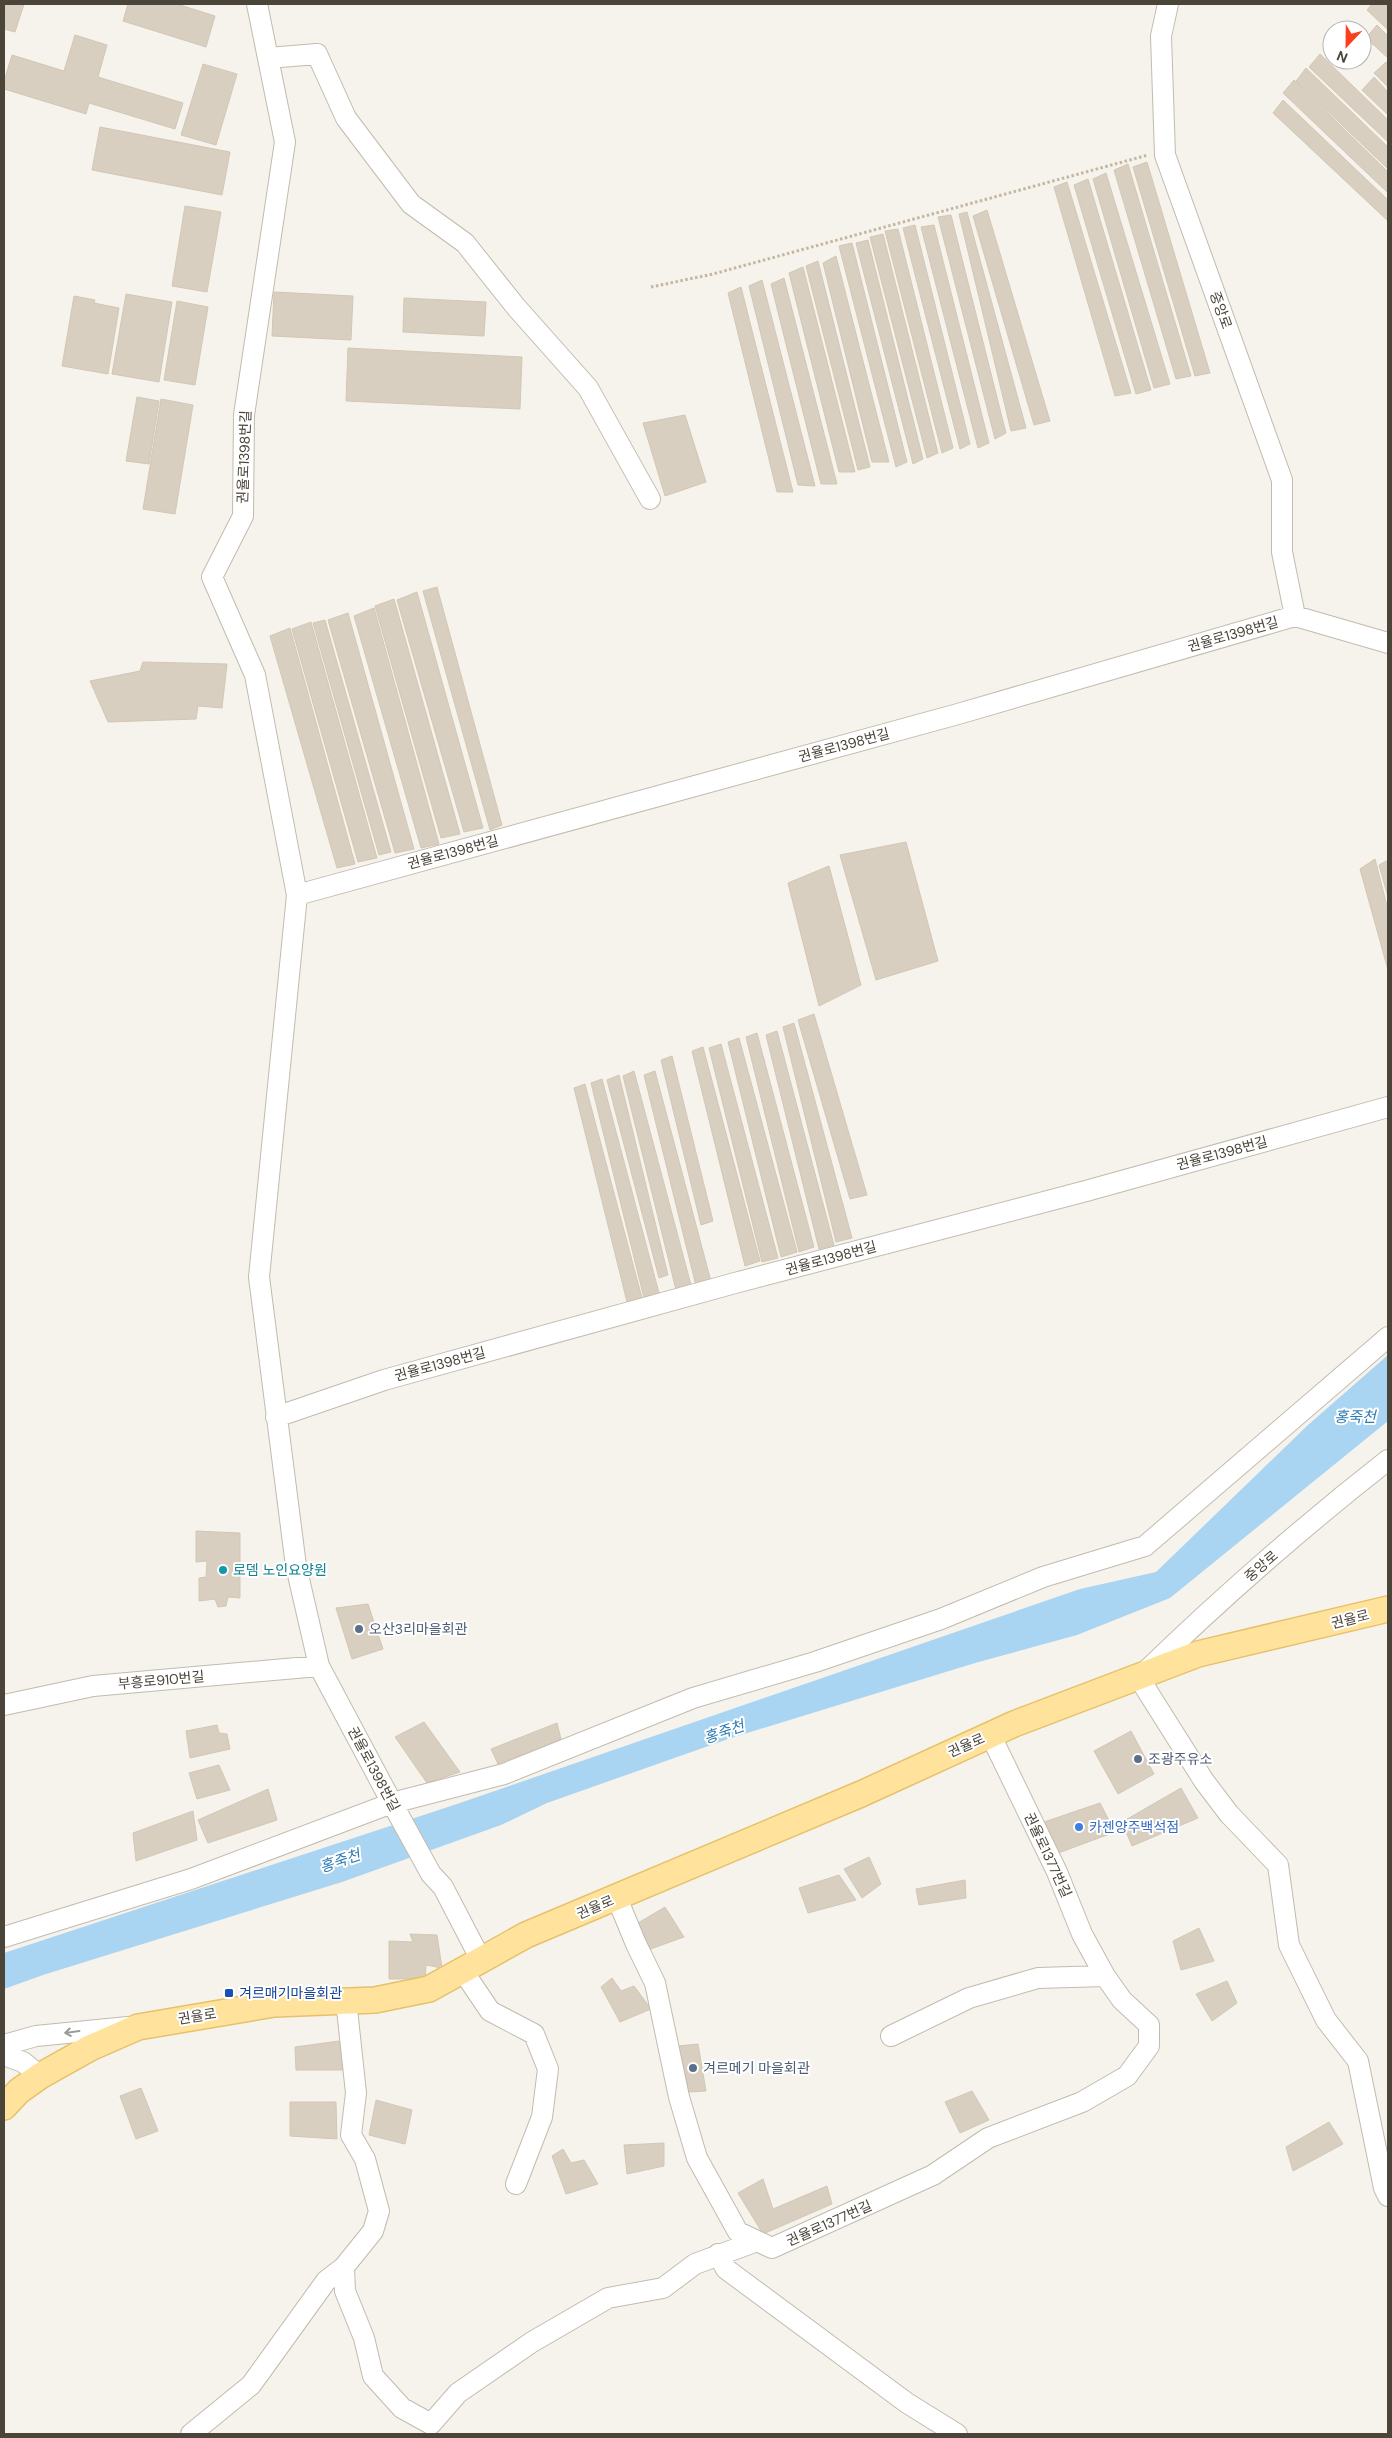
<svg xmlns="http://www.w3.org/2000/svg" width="1392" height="2438" font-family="'DM Sans','Noto Sans KR',sans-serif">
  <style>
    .water { fill: #a9d4f2 }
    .building { fill: #d8cfc1; stroke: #d3c7b4 }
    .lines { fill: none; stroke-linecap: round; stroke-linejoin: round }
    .minor-casing { stroke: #c2bbae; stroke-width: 22 }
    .major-casing { stroke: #e6c16a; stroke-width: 28 }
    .path { stroke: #c4b79f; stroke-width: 3; stroke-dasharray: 2.5 2.5; stroke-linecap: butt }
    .minor { stroke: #fff; stroke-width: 20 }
    .major { stroke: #ffe39c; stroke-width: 25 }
    .oneway { stroke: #9c9892 }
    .culture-dot { fill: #0f9aa8; stroke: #fff; stroke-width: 2 }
    .service-dot { fill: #5c6f8a; stroke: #fff; stroke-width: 2 }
    .shop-dot { fill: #3f7fe0; stroke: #fff; stroke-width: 2 }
    .transit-dot { fill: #1a4fb4; stroke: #fff; stroke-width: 2 }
    .labels { text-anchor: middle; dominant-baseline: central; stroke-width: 4; stroke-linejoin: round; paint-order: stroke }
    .street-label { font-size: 14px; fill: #4b4439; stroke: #fff }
    .culture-label { font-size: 14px; fill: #0d838f; stroke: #fff; text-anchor: start }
    .service-label { font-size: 14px; fill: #4e5e75; stroke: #fff; text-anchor: start }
    .shop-label { font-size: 14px; fill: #366cbe; stroke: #fff; text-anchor: start }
    .transit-label { font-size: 14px; fill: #164399; stroke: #fff; text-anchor: start }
    .water-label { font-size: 15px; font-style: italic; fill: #2e7ab2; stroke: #fff }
  </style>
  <rect width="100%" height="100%" fill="#f6f3ec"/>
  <path class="water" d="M1388 1355V1421L1170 1598 1077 1635 975 1663 731 1738 547 1803 501 1825 342 1882 43 1975 4 1989V1953L457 1804 1080 1589 1156 1572 1308 1425Z"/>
  <path class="building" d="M4 4H24L15 32 4 29Z
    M128 4H177L215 16 206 47 123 21Z
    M1372 4H1388V30L1367 10Z
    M1377 25 1388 36V58L1366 38Z
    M75 35 107 45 98 77 183 103 175 129 89 103 86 114 4 89V81L12 55 64 71Z
    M1320 54 1388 120V142L1309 67Z
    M1386 62 1388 63V87L1374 73Z
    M203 64 237 74 216 145 181 135Z
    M1306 68 1388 147V169L1296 81Z
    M1374 77 1388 92V115L1362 90Z
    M1294 80 1388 172V193L1283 93Z
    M1283 100 1388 200V221L1273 113Z
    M100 127 230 152 222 195 92 170Z
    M1147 162 1210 373 1195 376 1133 167Z
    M1128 164 1191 376 1176 379 1114 170Z
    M1106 173 1170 384 1154 388 1093 179Z
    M1088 179 1151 390 1136 394 1074 185Z
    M1067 182 1131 393 1115 396 1054 187Z
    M185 206 221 212 207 292 172 286Z
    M987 210 1050 421 1034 425 973 216Z
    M967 212 1026 428 1011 431 959 214Z
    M951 215 1006 433 995 439 938 217Z
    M915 225 970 444 960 449 903 228Z
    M934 225 989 443 978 448 921 227Z
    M898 229 953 448 942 453 885 231Z
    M883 234 938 453 927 458 870 237Z
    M868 240 923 459 913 464 856 243Z
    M852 243 907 462 896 467 839 246Z
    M836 256 889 462H872L823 263Z
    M818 261 870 467 858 470 806 266Z
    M803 267 855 472H839L789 273Z
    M784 278 837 484H821L771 284Z
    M762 280 815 486 798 485 749 286Z
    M741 287 793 492H777L728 293Z
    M274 292 353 296 351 340 272 336Z
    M126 294 172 302 159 382 112 374Z
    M74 296 95 300 94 303 119 308 108 374 62 366Z
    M404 298 486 302 484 336 403 332Z
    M177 301 208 307 195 385 164 380Z
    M348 348 522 357 520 409 346 401Z
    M137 397 159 401 149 464 126 461Z
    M161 399 193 405 175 514 143 509Z
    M685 415 706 482 665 496 643 423Z
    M437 587 502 825 490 830 423 591Z
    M417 592 483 828 464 832 397 600Z
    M394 599 460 834 441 838 375 606Z
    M374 608 439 844 421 848 354 616Z
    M348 613 414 849 395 853 328 620Z
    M325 620 391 852 379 855 313 623Z
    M311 622 377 858 358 862 292 629Z
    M290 628 355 864 337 868 270 636Z
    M143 662 227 664 222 708 198 706 196 719 108 722 90 681 140 671Z
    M906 842 938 961 876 980 840 855Z
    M1375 859 1388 910V970L1360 869Z
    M1388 860V897L1379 865Z
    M829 866 861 985 819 1006 788 883Z
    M814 1014 867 1195 850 1199 798 1020Z
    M794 1023 852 1238 836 1242 783 1027Z
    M777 1031 834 1245 819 1249 766 1035Z
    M757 1033 814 1247 799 1252 746 1037Z
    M739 1038 797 1252 781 1257 728 1042Z
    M721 1044 778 1258 762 1262 709 1048Z
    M703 1047 760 1261 745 1266 692 1051Z
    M672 1056 713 1221 701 1225 661 1060Z
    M634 1071 691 1285 676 1290 623 1076Z
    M655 1071 712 1285 697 1290 644 1075Z
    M619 1075 668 1275 659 1278 607 1080Z
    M602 1079 659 1293 644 1298 591 1083Z
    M585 1084 642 1298 627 1302 574 1088Z
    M196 1531 240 1533V1598L228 1597 226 1606 218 1607 215 1599 199 1601V1578L206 1577 207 1561 196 1562Z
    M368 1604 383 1649 352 1659 336 1608Z
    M424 1722 460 1772 427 1783 395 1737Z
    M557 1723 561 1739 498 1764 491 1749Z
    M217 1725 219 1733 227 1734 230 1749 190 1758 186 1731Z
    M1131 1731 1154 1774 1118 1794 1094 1751Z
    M219 1765 230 1790 197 1799 189 1773Z
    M1181 1788 1198 1818 1132 1846 1122 1822Z
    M268 1789 277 1820 208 1843 198 1820Z
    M1100 1803 1115 1832 1053 1855 1044 1822Z
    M193 1811 197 1840 136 1861 133 1833Z
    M869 1857 881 1884 862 1898 844 1869Z
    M839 1875 856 1900 808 1913 799 1888Z
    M965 1880 966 1898 919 1905 916 1889Z
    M665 1907 684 1937 645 1951 638 1923Z
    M1199 1928 1214 1961 1181 1970 1173 1941Z
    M410 1934 437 1935 442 1968 426 1965 425 1979H389V1941L413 1942Z
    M612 1978 621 1991 634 1986 651 2009 620 2022 601 1987Z
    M1227 1981 1237 2003 1212 2021 1196 1994Z
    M339 2041 345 2070H296L295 2047Z
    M698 2044 706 2091 689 2092 678 2046Z
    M141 2088 158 2131 136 2139 120 2096Z
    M972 2091 989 2120 960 2133 945 2102Z
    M376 2100 412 2110 405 2144 369 2135Z
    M290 2102H336L337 2139 290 2136Z
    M1329 2122 1343 2144 1293 2171 1286 2147Z
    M664 2143V2166L627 2174 624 2145Z
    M563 2149 571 2163 584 2160 598 2184 566 2194 552 2156Z
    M763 2179 773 2209 827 2186 832 2204 763 2234 738 2193Z"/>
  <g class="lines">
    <g class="minor-casing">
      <path id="minor" d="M257 4 285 142 244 415 243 516 212 577 255 675 297 895 259 1277 296 1566 319 1666 392 1803 431 1874 443 1887 481 1960
        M1168 4 1161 36 1165 155 1282 480V552L1295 616
        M268 58 317 54 346 118 411 204 465 243 516 307 588 388 650 499
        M297 895 958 714 1295 616 1388 643
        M276 1417 384 1380 735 1283 1086 1191 1388 1107
        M1388 1460C1301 1528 1218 1601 1139 1678L1204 1781 1229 1814 1278 1865 1289 1945 1326 2020 1358 2061 1384 2188 1388 2196
        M4 1705 93 1686 319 1666
        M617 1898 636 1944 655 1983 679 2097 697 2158 738 2232 772 2248 933 2175 988 2138 1082 2102 1127 2076 1149 2046V2025L1122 2000 1105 1976 1082 1934 1057 1872 990 1734
        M4 1937 191 1879 392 1803 504 1774 693 1698 815 1662 941 1619 1043 1577 1145 1546 1388 1337
        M463 1971 490 2011 534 2034 548 2069 542 2117 516 2184
        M891 2036 969 1998 1038 1978 1105 1976
        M4 2045 36 2036 128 2027
        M4 2055 23 2062 40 2076
        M718 2254 726 2269 907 2403 957 2434
        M344 2267 345 2291 364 2338 373 2376 402 2408 431 2424 458 2393 532 2342 608 2298 663 2288 695 2264 757 2241
        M191 2434 251 2385 326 2281 344 2267 373 2231 379 2211 365 2159 351 2135 356 2093 346 2000"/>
    </g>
    <g class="major-casing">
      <path id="major" d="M4 2107 19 2091 40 2076 90 2048 138 2027 274 2004 375 2000 429 1989 526 1935 861 1794 1014 1724 1198 1654 1388 1609"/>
    </g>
    <path class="path" d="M651 287 713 274 1148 155"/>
    <use href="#minor" class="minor"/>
    <use href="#major" class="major"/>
  </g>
  <defs><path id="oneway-shaft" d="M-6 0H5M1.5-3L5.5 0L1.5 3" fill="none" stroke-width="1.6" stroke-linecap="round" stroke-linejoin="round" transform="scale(1.25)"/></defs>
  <use class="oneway" href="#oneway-shaft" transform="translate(72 2032) rotate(172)"/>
  <circle class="culture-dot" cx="223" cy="1570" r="5"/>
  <g class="service-dot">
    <circle cx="359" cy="1629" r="5"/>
    <circle cx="1138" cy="1759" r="5"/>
    <circle cx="693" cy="2068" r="5"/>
  </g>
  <circle class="shop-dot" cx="1079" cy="1827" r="5"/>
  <rect class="transit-dot" x="224" y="1988" width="10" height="10" rx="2.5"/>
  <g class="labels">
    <g class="street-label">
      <text transform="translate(1221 310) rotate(70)">중앙로</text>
      <text transform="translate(244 457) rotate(-88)">권율로1398번길</text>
      <text transform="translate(1233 634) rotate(-16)">권율로1398번길</text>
      <text transform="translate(844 745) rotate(-15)">권율로1398번길</text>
      <text transform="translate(453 852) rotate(-15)">권율로1398번길</text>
      <text transform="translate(1222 1153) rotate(-15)">권율로1398번길</text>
      <text transform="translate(831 1258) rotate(-15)">권율로1398번길</text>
      <text transform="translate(440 1364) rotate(-15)">권율로1398번길</text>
      <text transform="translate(1261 1566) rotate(-41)">중앙로</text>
      <text transform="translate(1350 1619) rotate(-14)">권율로</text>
      <text transform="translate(161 1680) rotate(-5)">부흥로910번길</text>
      <text transform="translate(966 1745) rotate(-24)">권율로</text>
      <text transform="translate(374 1769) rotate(62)">권율로1398번길</text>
      <text transform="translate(1048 1855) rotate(65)">권율로1377번길</text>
      <text transform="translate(595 1907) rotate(-23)">권율로</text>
      <text transform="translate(197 2016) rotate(-9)">권율로</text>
      <text transform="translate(829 2223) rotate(-24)">권율로1377번길</text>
    </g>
    <g class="culture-label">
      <text x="233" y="1570">로뎀 노인요양원</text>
    </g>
    <g class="service-label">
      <text x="369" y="1629">오산3리마을회관</text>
      <text x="1148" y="1759">조광주유소</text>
      <text x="703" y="2068">겨르메기 마을회관</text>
    </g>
    <g class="shop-label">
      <text x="1089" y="1827">카젠양주백석점</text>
    </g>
    <g class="transit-label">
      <text x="239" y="1993">겨르매기마을회관</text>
    </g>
    <g class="water-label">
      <text x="1355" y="1417">홍죽천</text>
      <text transform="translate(724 1732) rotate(-19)">홍죽천</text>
      <text transform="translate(340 1861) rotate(-19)">홍죽천</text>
    </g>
  </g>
  <rect width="1392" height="2438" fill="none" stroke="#4b4439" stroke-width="10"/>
  <g transform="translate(1347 45) rotate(202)"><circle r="24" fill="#ffffff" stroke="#b7b4b0"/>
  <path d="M0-4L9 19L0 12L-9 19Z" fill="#fc3f1d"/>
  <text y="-8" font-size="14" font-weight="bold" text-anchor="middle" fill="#4b4439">N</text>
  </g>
</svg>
